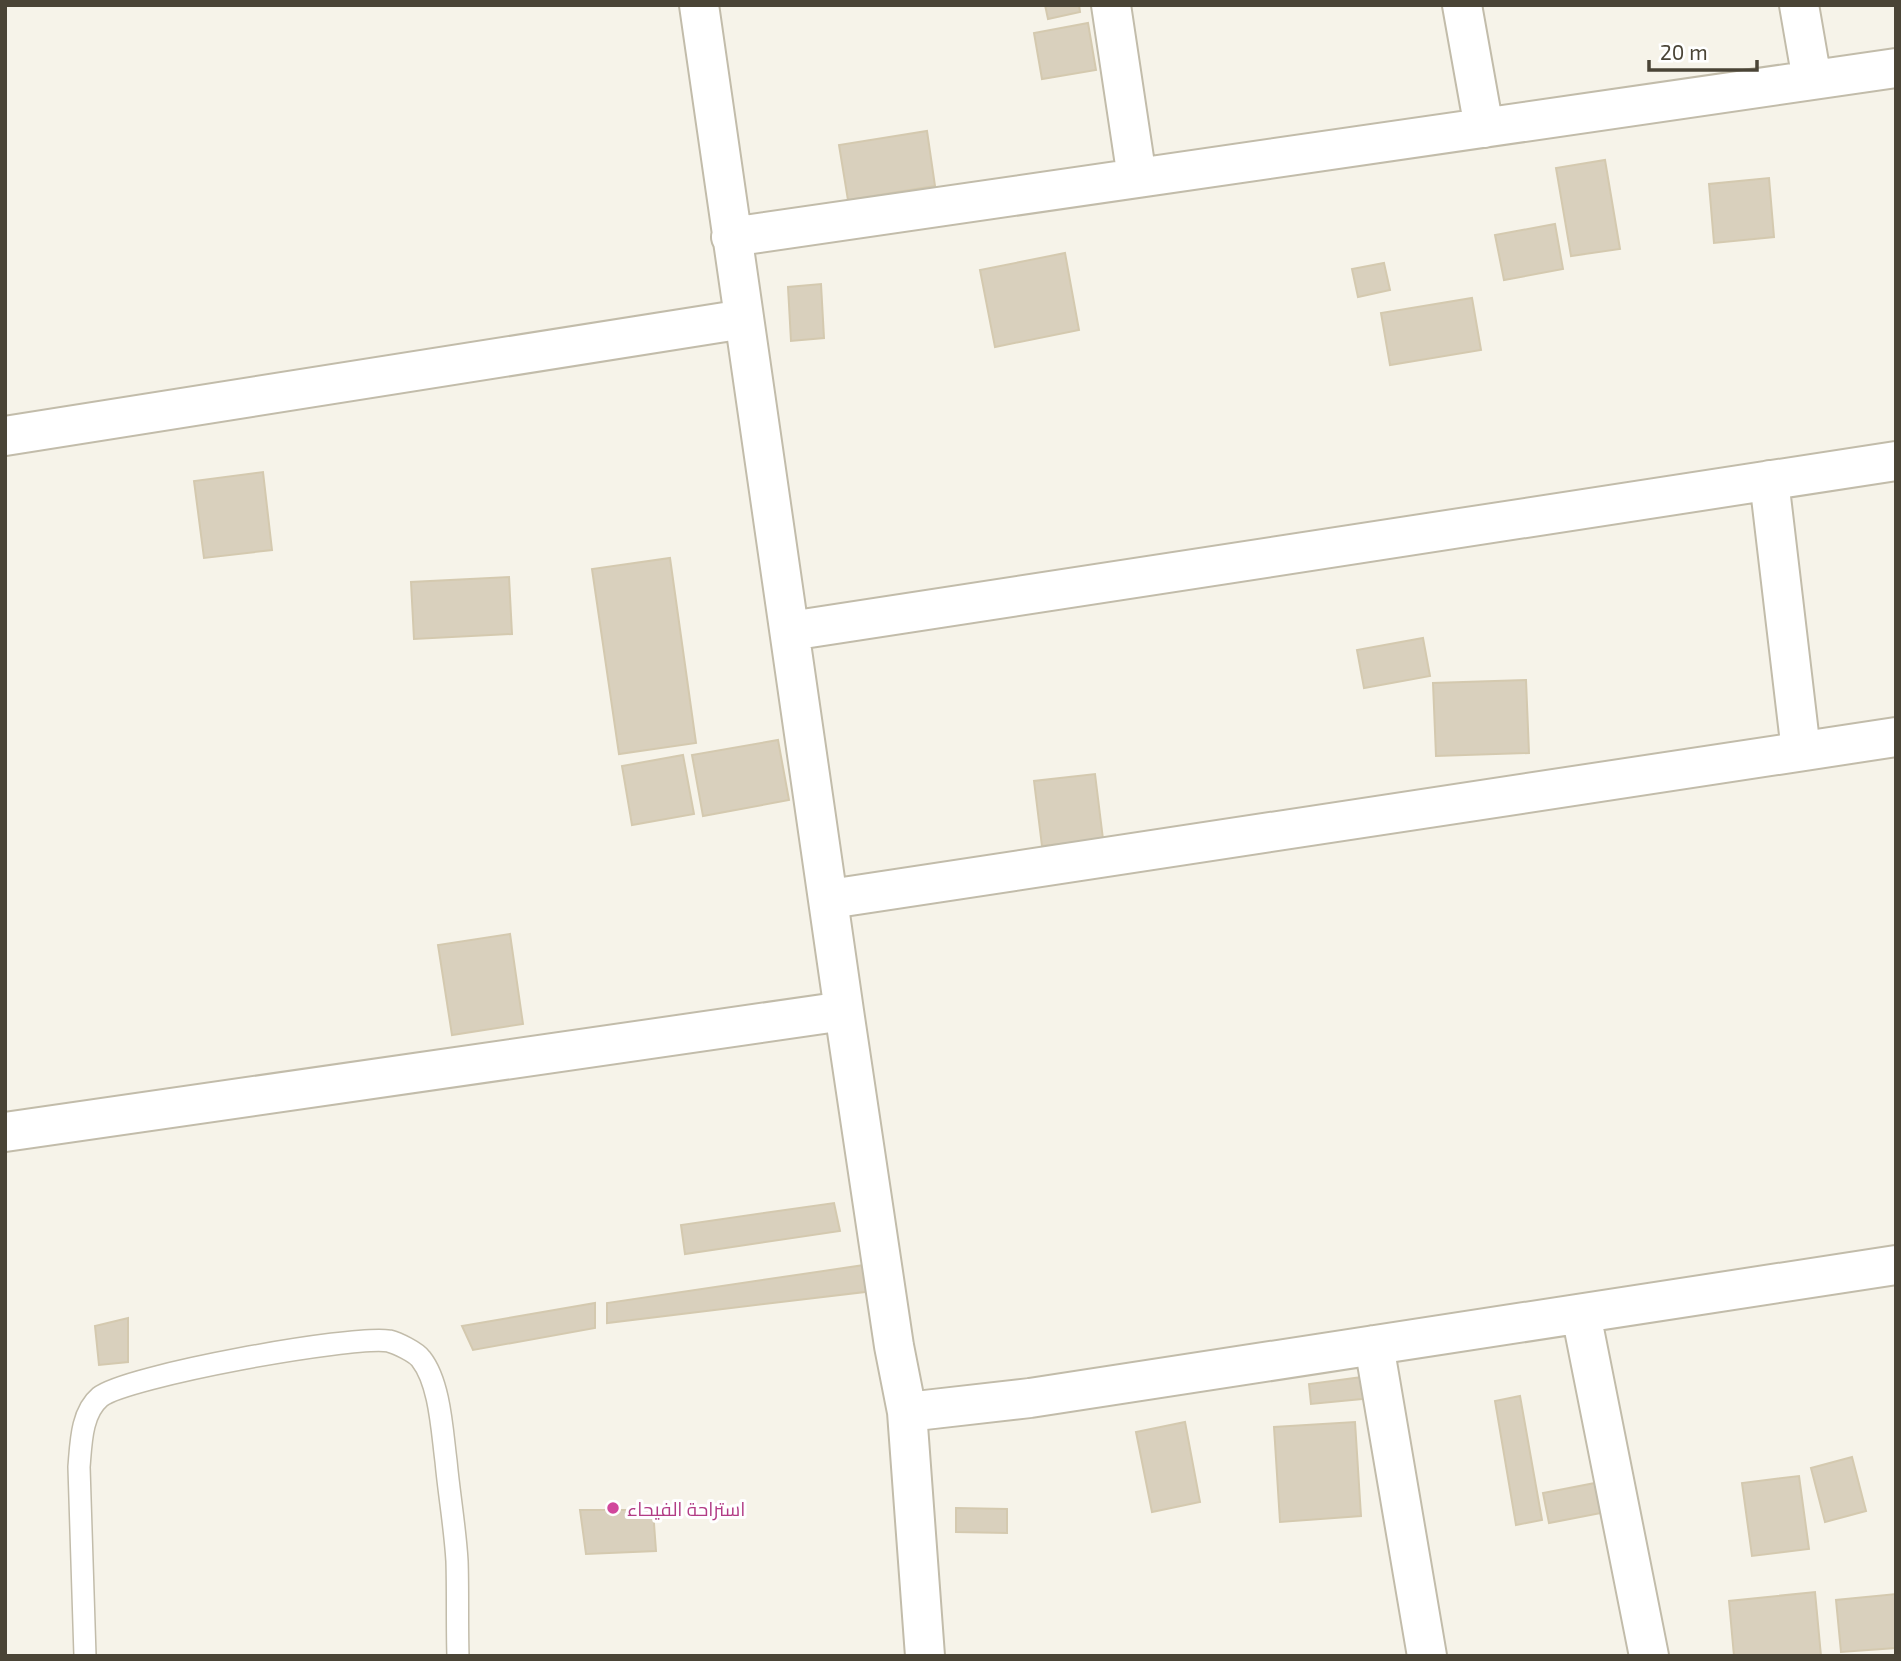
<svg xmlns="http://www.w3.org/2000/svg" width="1901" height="1661" font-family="'Exo 2',Cairo,sans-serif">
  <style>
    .building { fill: #d9d0bd; stroke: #d4c9af; stroke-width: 2 }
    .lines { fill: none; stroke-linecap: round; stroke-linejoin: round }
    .lane-casing { stroke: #c2bcaa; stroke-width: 24 }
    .street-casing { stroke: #c2bcaa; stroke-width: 42 }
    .lane { stroke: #fff; stroke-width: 21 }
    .street { stroke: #fff; stroke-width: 38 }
    .hotel-dot { fill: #d1479c; stroke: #fff; stroke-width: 2.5 }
    .labels { text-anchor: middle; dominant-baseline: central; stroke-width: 6; stroke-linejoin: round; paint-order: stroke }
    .hotel-label { font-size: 19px; fill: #b23c85; stroke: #fff; text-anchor: start }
  </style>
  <rect width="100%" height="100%" fill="#f6f3e9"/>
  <path class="building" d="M1045 5H1079L1080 12 1048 19Z
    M1088 23 1096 70 1042 79 1034 33Z
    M927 131 935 186 848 200 839 145Z
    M1605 160 1620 249 1571 256 1556 168Z
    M1769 178 1774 237 1714 243 1709 184Z
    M1555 224 1563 269 1504 280 1495 235Z
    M1065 253 1079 330 995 347 980 270Z
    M1384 263 1390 290 1358 297 1352 269Z
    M821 284 824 338 791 341 788 287Z
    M1472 298 1481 350 1390 365 1381 313Z
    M263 472 272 550 204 558 194 481Z
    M670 558 696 743 619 754 592 569Z
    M509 577 512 634 414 639 411 582Z
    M1423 638 1430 676 1364 688 1357 650Z
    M1526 680 1529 753 1436 756 1433 683Z
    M778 740 789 800 703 816 692 755Z
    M683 755 694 814 632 825 622 766Z
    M1095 774 1103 839 1042 846 1034 781Z
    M510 934 523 1024 452 1035 438 945Z
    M834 1203 840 1231 685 1254 681 1225Z
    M871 1264 873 1291 607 1323V1303Z
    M595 1303V1328L473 1350 462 1326Z
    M128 1318V1362L99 1365 95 1326Z
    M1370 1376 1372 1398 1311 1404 1309 1384Z
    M1520 1396 1542 1520 1516 1525 1495 1401Z
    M1185 1422 1200 1502 1152 1512 1136 1432Z
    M1355 1422 1361 1516 1280 1522 1274 1427Z
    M1852 1457 1866 1511 1825 1522 1811 1468Z
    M1799 1476 1809 1549 1752 1556 1742 1483Z
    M1595 1483 1601 1513 1549 1523 1543 1493Z
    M956 1508 1007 1509V1533L956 1532Z
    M580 1510H653L656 1551 586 1554Z
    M1815 1592 1821 1656H1734L1729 1601Z
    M1896 1594V1648L1841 1652 1836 1600Z"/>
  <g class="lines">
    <g class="lane-casing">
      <path id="lane" d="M85 1656 79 1467C81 1444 81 1413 100 1397 126 1376 352 1335 389 1341 397 1343 416 1352 421 1359 440 1383 442 1431 446 1461 449 1494 455 1527 457 1561 458 1592 457 1624 458 1656"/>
    </g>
    <g class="street-casing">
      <path id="street" d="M699 5 844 1011 894 1346 907 1412 1030 1398 1896 1265
        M1111 5 1137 178
        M1462 5 1484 128
        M1799 5 1812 80
        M731 237 1896 68
        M5 436 744 319
        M1769 480 1801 751
        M790 631 1896 461
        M830 899 1896 737
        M5 1132 844 1011
        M1581 1314 1649 1656
        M1374 1345 1427 1656
        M907 1412 925 1656"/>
    </g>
    <use href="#lane" class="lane"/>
    <use href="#street" class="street"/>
  </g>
  <circle class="hotel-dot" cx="613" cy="1508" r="7"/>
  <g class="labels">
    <g class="hotel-label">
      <text x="627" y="1508">استراحة الفيحاء</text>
    </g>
  </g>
  <rect width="1901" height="1661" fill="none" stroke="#4a4436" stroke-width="14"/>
  <path d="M1649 60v10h108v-10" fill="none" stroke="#4a4436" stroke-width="3.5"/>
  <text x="1660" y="60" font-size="21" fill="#4a4436" stroke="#ffffff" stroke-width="5" paint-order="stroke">20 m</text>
</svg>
